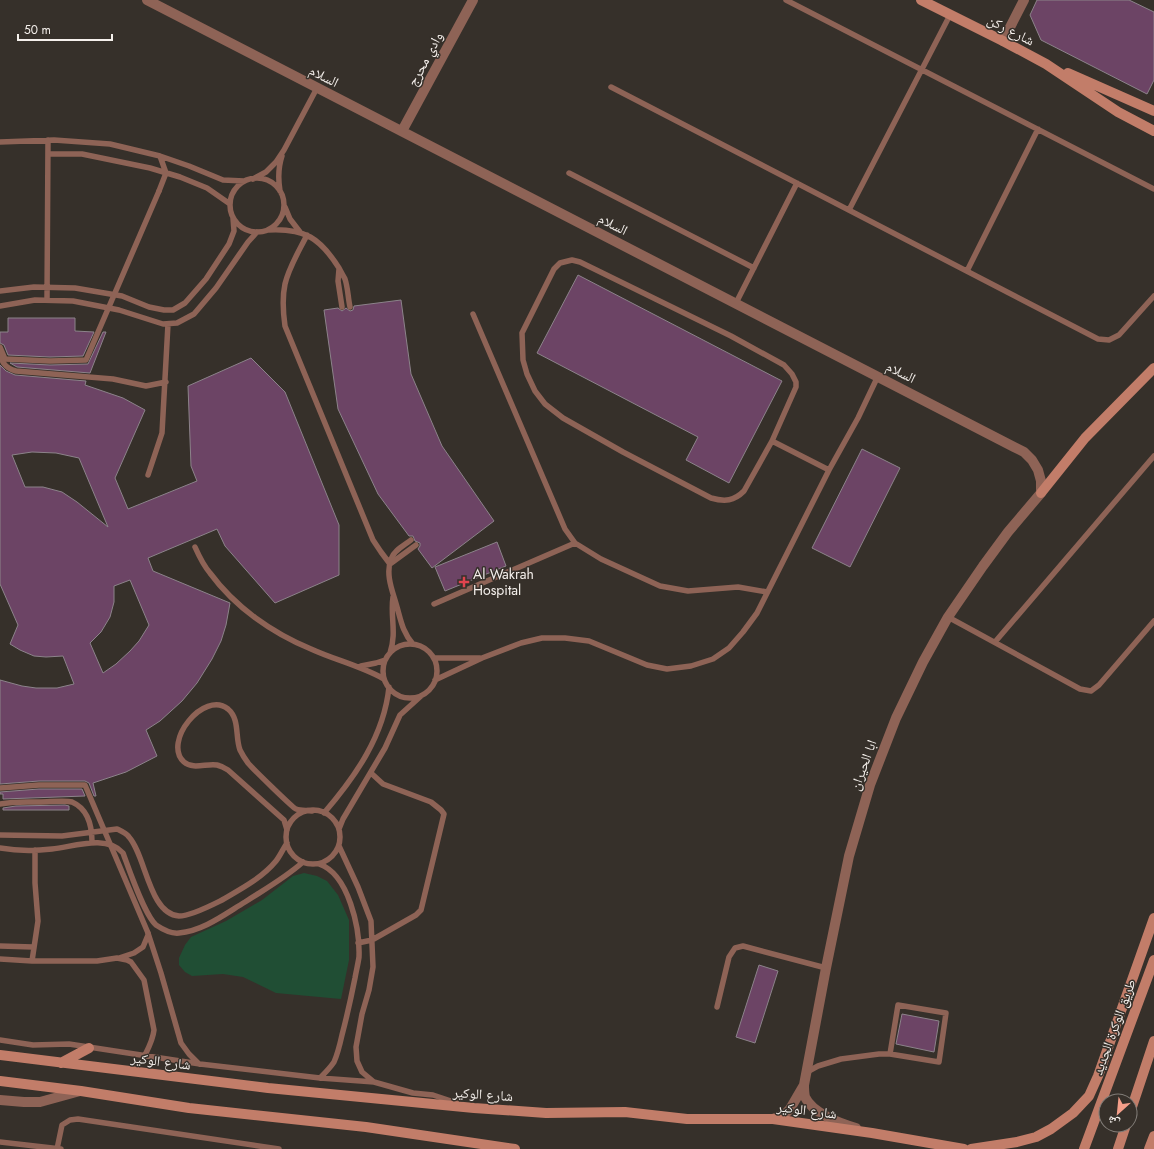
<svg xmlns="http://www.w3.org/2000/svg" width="1154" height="1149" font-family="Jost,'Noto Naskh Arabic',sans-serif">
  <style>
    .green { fill: #204e34 }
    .building { fill: #6c4465; stroke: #8c838a; fill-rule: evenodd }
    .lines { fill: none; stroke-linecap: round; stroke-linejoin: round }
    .lane { stroke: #8e6356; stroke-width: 5.5 }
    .street { stroke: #8e6356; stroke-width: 10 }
    .secondary { stroke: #c27d69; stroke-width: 10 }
    .lane-bridge { stroke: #8e6356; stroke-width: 5.5 }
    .health-dot { fill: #e0444e; stroke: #36302a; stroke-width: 1.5 }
    .labels { text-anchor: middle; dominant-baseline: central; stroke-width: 3; stroke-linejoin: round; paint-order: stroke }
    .street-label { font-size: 14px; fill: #f5f0ec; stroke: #36302a }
    .poi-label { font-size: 14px; fill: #f5f0ec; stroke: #36302a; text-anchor: start }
  </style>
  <rect width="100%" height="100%" fill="#36302a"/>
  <path class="green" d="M304 873 317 876 327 881 338 895 349 920V960L341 999 276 993 243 977 223 974 192 976 185 972 179 965V958L185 945 191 937 226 921 262 900 293 876Z"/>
  <path class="building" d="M1037 0H1129L1154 12V80L1147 94 1041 40 1030 15Z
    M578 275 782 381 729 483 686 460 698 437 537 353Z
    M401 300 411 374 442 446 494 521 432 568 418 549 420 546V543L415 541 413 536H409L378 494 338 409 324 310 338 308 342 311 346 308 350 311 353 310 354 306Z
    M8 318H75V331L94 332 83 356 50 357 8 355 4 345 0 343V332H8Z
    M103 332H106L90 373 17 367 10 363 50 365 88 364Z
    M251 358 285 392 339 525V575L275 603 225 546 217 529 148 558 153 571 230 603 226 625 221 641 212 659 197 683 182 701 160 721 146 730 157 756 126 772 93 783 96 796H94L89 783 85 781H39L0 784V680L22 686 36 688H57L74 684 63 656 46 657 34 656 20 650 10 644 18 625 0 584V365L6 371 15 375 86 381 85 385 123 398 145 410 115 478 128 509 197 481 191 466 188 386ZM32 452 56 453 79 458 108 527 77 502 62 492 43 487H25L12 455ZM130 580 149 625 139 641 130 651 116 664 103 673 90 643 101 632 110 617 114 602V586Z
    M862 449 900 468 850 567 812 548Z
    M497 542 506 566 445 591 435 567Z
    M39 789H82L85 796 3 799V794H0V792Z
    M16 806 65 805 69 806V810H3V808Z
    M759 965 778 971 755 1043 736 1037Z
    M902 1014 939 1021 934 1052 896 1044Z"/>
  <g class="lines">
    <path class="lane" d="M786 0 1154 189
      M611 87 1098 339 1109 340 1119 335 1154 296
      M0 142 54 140 110 144 160 156 189 166 223 180 244 181
      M48 154H82L150 168 180 177 207 188 230 204
      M569 173 754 268
      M230 205a27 27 0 1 1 54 0a27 27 0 1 1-54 0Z
      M253 179 266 172 276 162 284 150 317 88
      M159 191 166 173 160 156
      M280 191C278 179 278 168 282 156
      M285 207 290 219 300 232
      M849 210 950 15
      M268 230C305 228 320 238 339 268 341 272 343 275 345 279 348 288 348 298 350 307
      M307 235C299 251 289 267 285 284 282 298 283 312 285 326L373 540 381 552 390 564
      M572 260 580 262 731 336 784 365 792 374 796 382V387L772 441 744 491C734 501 725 502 711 498L623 452 563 418 545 404 535 391 527 374 523 360 522 333 554 269 560 263Z
      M339 269 338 281 342 307
      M967 271 1038 129
      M0 291 34 287 75 288 122 296 149 307 164 310H173L185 303 206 279 229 244 234 231 233 218
      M47 300 48 140
      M736 303 797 183
      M0 306 35 300 73 301 119 310 163 324 177 323 194 314 216 288 248 242 257 232
      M473 314 565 529 575 543 601 559 660 586 688 591 738 587 767 592
      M0 350C1 361 4 368 16 371L113 379 146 386 166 382
      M772 441 829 470
      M148 475 162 433 168 324
      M411 540C405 545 394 550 391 559 385 575 393 592 397 607 401 621 403 633 413 644
      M195 547C199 556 204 566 210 573 235 607 272 633 311 649 335 660 361 666 384 679
      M390 564 416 545
      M434 604 575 543
      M948 617 1080 689 1091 691 1099 685 1154 621
      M995 642 1154 456
      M383 671a27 27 0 1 1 54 0a27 27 0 1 1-54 0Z
      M390 653C397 632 390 617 393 597
      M434 658H480
      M361 666 376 663 385 660
      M435 680 482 658 521 643 542 638H565L589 641 647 665 667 669 691 666 713 659 729 648 743 632 757 613 829 470 858 418 878 376
      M0 804C14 801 27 802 41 802 49 802 65 800 72 802 88 809 92 827 92 842
      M286 837a27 27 0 1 1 54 0a27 27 0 1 1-54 0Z
      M324 813C355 777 384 736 389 687
      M339 829 343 819 385 748 400 715 421 696
      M287 830 284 820 228 770C225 768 221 766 217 765 207 763 193 770 184 762 162 742 204 690 228 709 240 719 235 737 240 750 242 754 245 759 248 763 252 768 293 808 296 809 301 811 307 810 312 811
      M0 835 62 836 117 829C121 831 126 833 129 837 146 856 149 914 179 916 191 916 212 905 222 900 241 889 262 878 276 861 280 856 283 849 287 843
      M339 846 358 887 371 921 373 967 369 990 362 1014 356 1047 357 1061 362 1072 374 1082
      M0 848C17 851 35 851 52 849 73 847 106 834 123 853 129 869 144 914 156 925 162 929 171 934 179 933 203 931 225 914 245 902 265 889 285 878 303 862
      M319 864C349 874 360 929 359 957 358 964 356 972 355 978 351 998 347 1016 342 1035 340 1044 338 1053 334 1062 330 1068 325 1073 320 1078
      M148 933 161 973 181 1043 189 1054 199 1064
      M358 943 372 940 416 915 421 910 444 814 441 810 431 802 383 784 371 773
      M0 946 33 947
      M119 958 134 953 143 947 148 935
      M0 959 32 961H97L117 958 127 960 131 962 144 980 154 1030C153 1040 149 1047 144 1057
      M32 961 38 921 35 883V850
      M717 1007 729 957 735 948 743 946 826 968
      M0 1040 33 1045 69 1044 200 1064 320 1078 374 1082 413 1093 433 1095 457 1103
      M807 1072 818 1066 841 1059 879 1054H890L939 1062 946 1013 898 1005 890 1054
      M0 1142 61 1149
      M57 1149 62 1125 70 1120 78 1119 279 1149"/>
    <path class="street" d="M147 0 1014 447 1024 452 1032 460 1038 470 1041 481V493L1008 532 983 566 948 617 923 662 896 718 870 785 849 856 826 968 804 1085 790 1109 784 1115 773 1119
      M1003 41 1024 0
      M402 131 473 0
      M804 1085C804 1089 804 1093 805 1097 812 1113 841 1124 856 1128
      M0 1100 24 1102H40L80 1091"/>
    <path class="secondary" d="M921 0 1003 41 1046 64 1118 112 1154 131
      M1068 73 1154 111
      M1041 493 1085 438 1154 368
      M0 1055 268 1088 474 1108 546 1113 625 1112 687 1119H773L872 1133 964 1149
      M61 1063 89 1048
      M0 1081 81 1091 189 1108 366 1127 515 1149
      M1130 1113 1154 1041
      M971 1149 1017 1142 1036 1137 1051 1129 1073 1113 1089 1096 1098 1076 1154 918
      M1084 1149 1154 960
      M1118 1149 1126 1125
      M1149 1149 1154 1136"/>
    <path class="lane-bridge" d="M0 347 5 359 50 361 86 360 159 191
      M0 788 39 785H85L148 933"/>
  </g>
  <path class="health-dot" d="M462 576h4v4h4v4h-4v4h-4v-4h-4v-4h4z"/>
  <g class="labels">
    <g class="street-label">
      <text transform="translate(1011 30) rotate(27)">شارع ركن</text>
      <text transform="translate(425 59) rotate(-62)">وادي محرج</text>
      <text transform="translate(324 76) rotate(27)">السلام</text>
      <text transform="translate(613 224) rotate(27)">السلام</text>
      <text transform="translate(901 372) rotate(27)">السلام</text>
      <text transform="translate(863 765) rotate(-70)">ابا الحيران</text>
      <text transform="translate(1114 1027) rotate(-70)">طريق الوكرة الجديد</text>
      <text transform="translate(161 1061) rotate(7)">شارع الوكير</text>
      <text transform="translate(483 1094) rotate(4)">شارع الوكير</text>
      <text transform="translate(807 1110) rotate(7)">شارع الوكير</text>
    </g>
    <g class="poi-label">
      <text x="473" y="574">Al Wakrah<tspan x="473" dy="16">Hospital</tspan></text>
    </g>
  </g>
  <g transform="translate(1118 1113) rotate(207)"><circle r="19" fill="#36302a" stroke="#827d78"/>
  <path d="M0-3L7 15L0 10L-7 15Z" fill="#f49e89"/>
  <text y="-6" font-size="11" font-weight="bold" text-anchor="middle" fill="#f5f0ec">ش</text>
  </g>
  <path d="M18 34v6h94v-6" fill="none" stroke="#f5f0ec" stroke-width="2"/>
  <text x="24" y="34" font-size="12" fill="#f5f0ec" stroke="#36302a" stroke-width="3" paint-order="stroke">50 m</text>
</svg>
